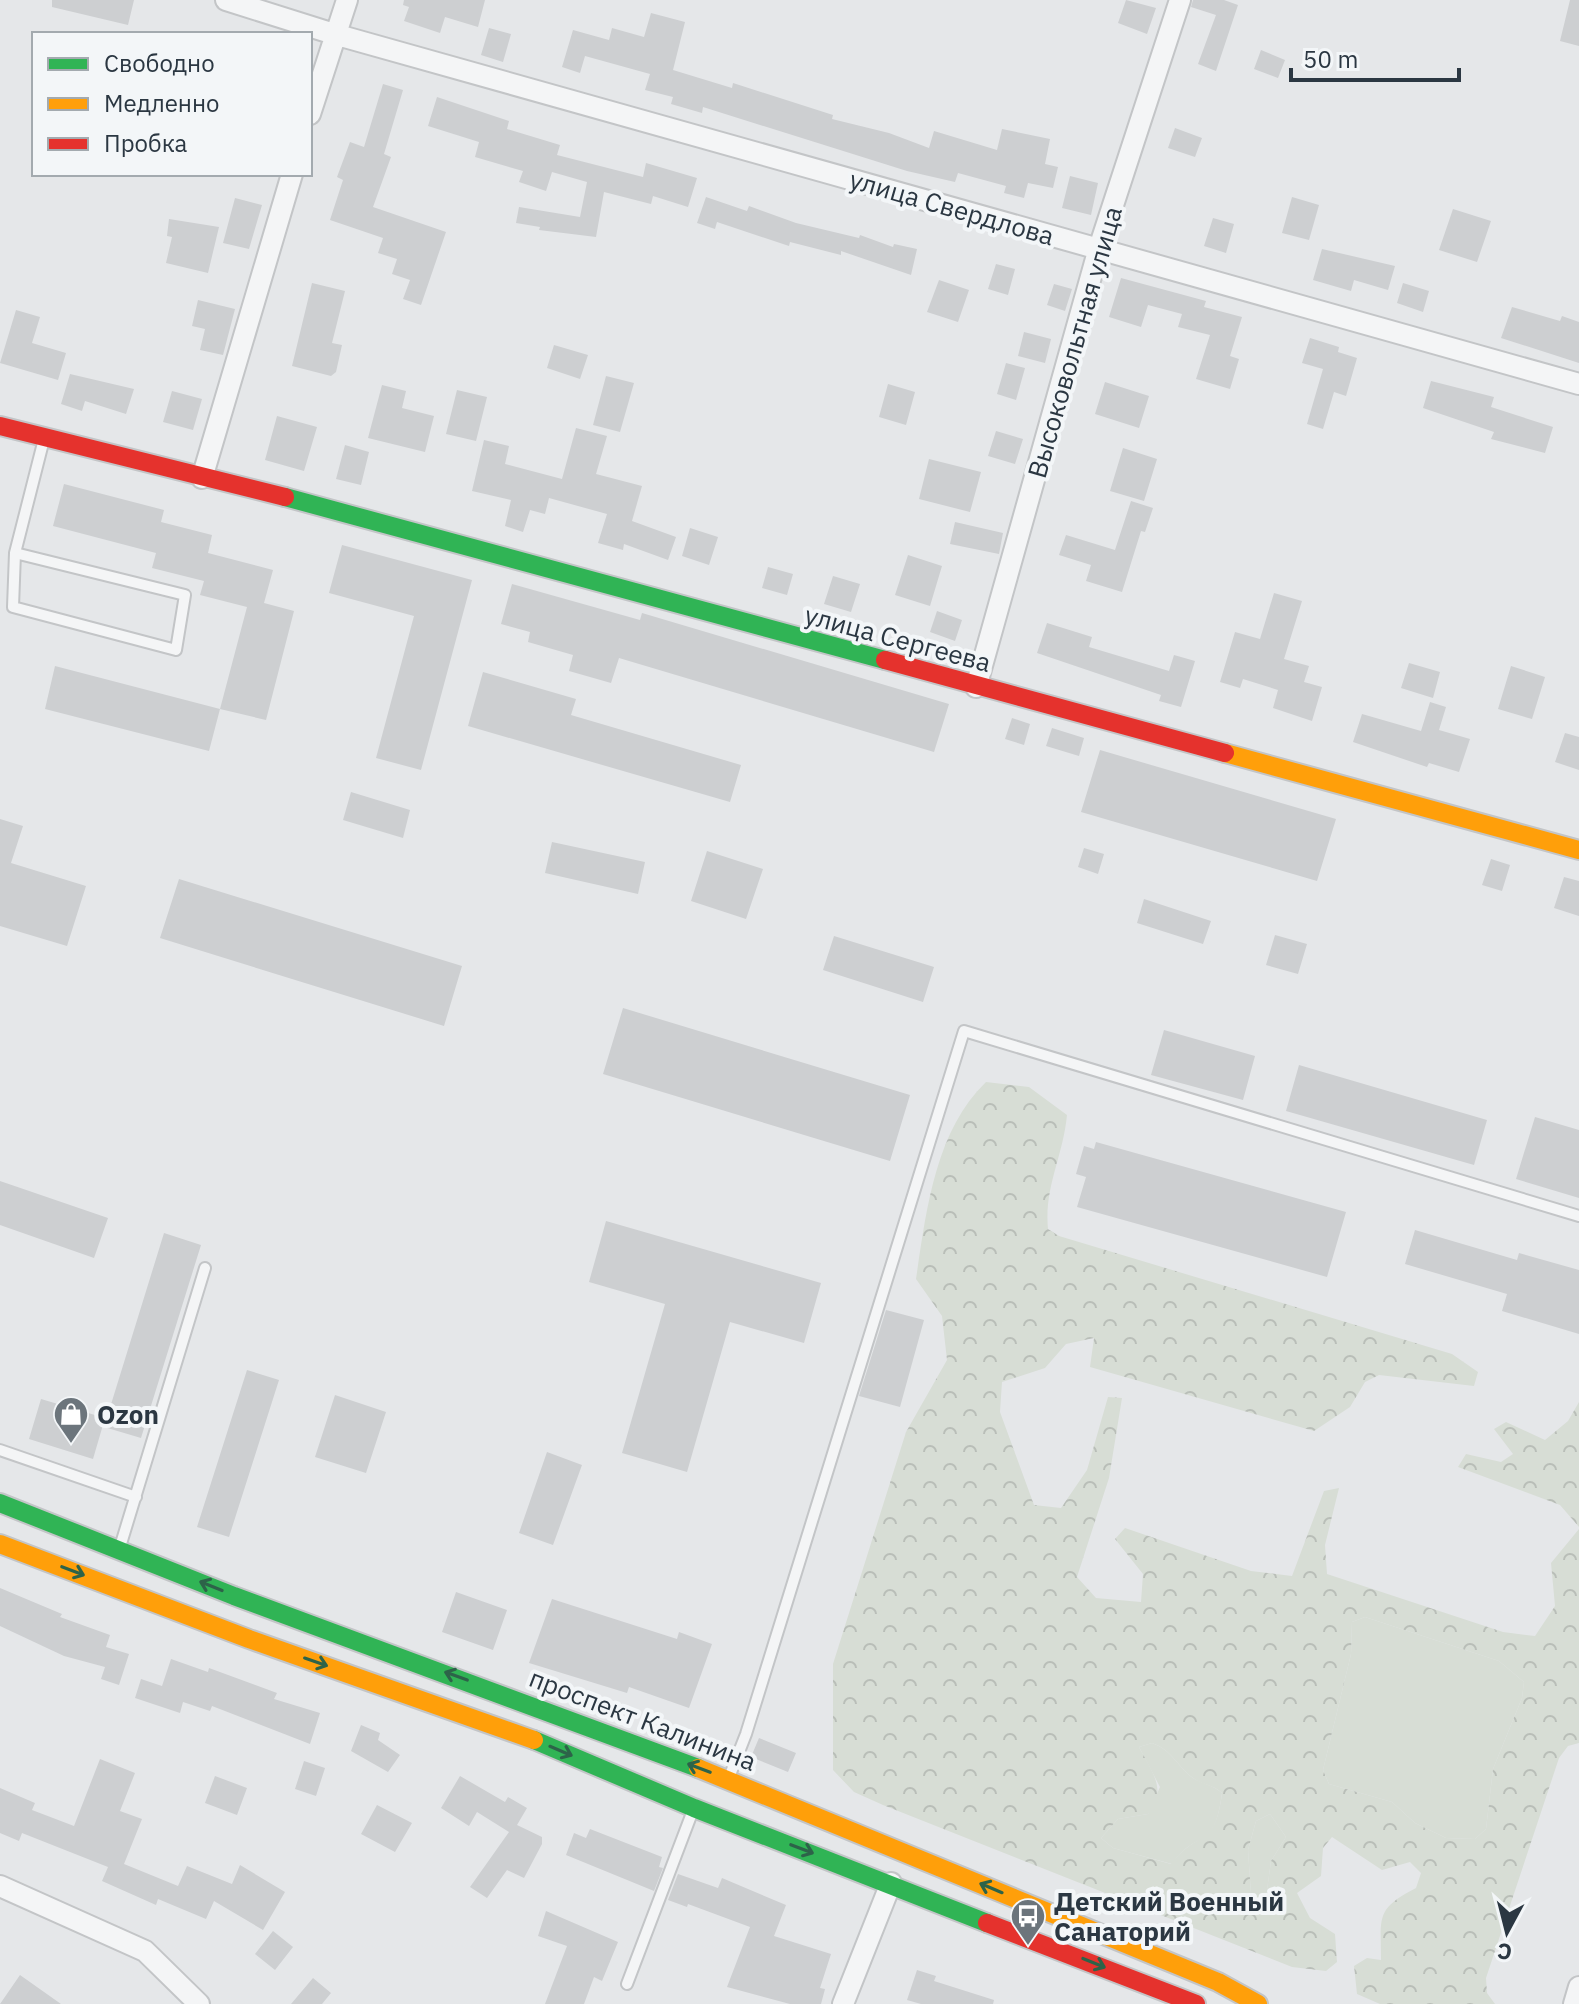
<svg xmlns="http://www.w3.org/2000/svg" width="1579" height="2004" font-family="'IBM Plex Sans',sans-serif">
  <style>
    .green { fill: #d7ddd5 }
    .forest { fill: url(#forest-crowns); fill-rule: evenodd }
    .building { fill: #cdcfd1 }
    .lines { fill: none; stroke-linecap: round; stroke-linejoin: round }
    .lane-casing { stroke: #c3c5c7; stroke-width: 14 }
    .street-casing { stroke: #c3c5c7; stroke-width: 24 }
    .fast-casing { stroke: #c3c5c7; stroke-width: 22 }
    .slow-casing { stroke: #c3c5c7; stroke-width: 22 }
    .jam-casing { stroke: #c3c5c7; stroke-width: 22 }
    .lane { stroke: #f4f5f6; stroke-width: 10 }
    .street { stroke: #f4f5f6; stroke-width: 20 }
    .fast { stroke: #30b455; stroke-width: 18 }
    .slow { stroke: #ff9f0a; stroke-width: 18 }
    .jam { stroke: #e5322d; stroke-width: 18 }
    .oneway { stroke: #2d6349 }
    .labels { text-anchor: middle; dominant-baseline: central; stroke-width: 8; stroke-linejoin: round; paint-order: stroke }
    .street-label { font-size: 26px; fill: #2b3742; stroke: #f3f6f8 }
    .poi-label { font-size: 26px; font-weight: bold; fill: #2b3742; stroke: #f3f6f8; text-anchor: start }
  </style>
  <defs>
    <pattern id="forest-crowns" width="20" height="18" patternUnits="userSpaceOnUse" patternTransform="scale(2)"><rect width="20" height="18" fill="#d7ddd5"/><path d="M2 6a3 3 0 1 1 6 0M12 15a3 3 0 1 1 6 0" fill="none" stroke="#b9beb8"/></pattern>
  </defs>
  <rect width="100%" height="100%" fill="#e5e7e9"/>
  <path class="green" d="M1365 1617 1499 1661 1524 1682 1522 1698 1493 1769 1486 1829 1475 1839 1446 1838 1415 1823 1392 1802 1329 1784 1323 1770 1351 1654 1352 1622Z
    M1152 1743C1172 1750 1177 1766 1193 1778 1202 1784 1212 1784 1222 1793 1214 1854 1199 1826 1172 1864L1113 1848 1101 1838 1118 1819 1148 1814 1160 1787 1139 1747Z
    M1270 1814 1286 1837 1271 1861 1265 1905 1251 1894 1248 1850 1256 1821Z"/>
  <path class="forest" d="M986 1082 1029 1087 1067 1115C1063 1157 1044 1187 1048 1229L1059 1236 1452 1354 1478 1372 1474 1386 1379 1375 1365 1382 1350 1407 1314 1431 1090 1367 1094 1338 1066 1344 1045 1368 1002 1382 1000 1412 1034 1505 1061 1508 1087 1470 1108 1397 1122 1398 1109 1478 1077 1577 1096 1598 1141 1602 1143 1574 1115 1539 1125 1528 1251 1571 1292 1576 1324 1491 1339 1488 1325 1545 1327 1574 1503 1632 1535 1636 1555 1606 1551 1563 1579 1529V1743L1568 1746 1559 1758 1486 1978 1487 1993 1495 2004H1380L1357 1994 1354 1966 1367 1958 1381 1960C1381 1917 1375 1909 1416 1888L1421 1873 1410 1862 1382 1870 1332 1837 1323 1848 1321 1876 1297 1893 1310 1918 1335 1934 1337 1962 1326 1971 1292 1967 883 1805 854 1792 833 1770V1664L906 1432 947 1360 942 1316 916 1279C926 1212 935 1131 986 1082ZM1365 1617 1499 1661 1524 1682 1522 1698 1493 1769 1486 1829 1475 1839 1446 1838 1415 1823 1392 1802 1329 1784 1323 1770 1351 1654 1352 1622ZM1152 1743C1172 1750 1177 1766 1193 1778 1202 1785 1212 1784 1222 1793 1215 1849 1199 1828 1171 1864L1113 1848 1101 1838 1118 1819 1148 1814C1168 1790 1152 1772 1139 1747ZM1270 1814 1286 1837 1271 1861 1265 1904 1251 1894 1248 1850 1256 1821Z
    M1579 1402V1527L1560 1505 1458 1467 1466 1454 1501 1462 1513 1454 1494 1429 1506 1422 1545 1440 1568 1421Z"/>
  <path class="building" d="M52 0H134L128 25 52 7Z
    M404 0H485L478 27 445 17 440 33 404 21 409 7 403 5Z
    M1126 0 1156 8 1147 34 1118 23Z
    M1193 0H1224L1238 5 1216 71 1198 64 1216 15 1191 7Z
    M1570 0H1579V46L1560 41Z
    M651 13 685 22 673 70 732 88 733 83 833 115 832 119 889 133 929 148 934 131 997 150 1002 129 1050 139 1045 164 1058 167 1053 188 1028 183 1024 198 1004 193 1006 186 958 173 955 182 907 171 703 107 702 113 671 104 673 97 645 90 650 74 585 56 580 73 562 67 573 30 609 40 612 28 644 37Z
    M489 28 511 34 503 62 481 55Z
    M1261 50 1285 60 1278 78 1254 69Z
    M383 84 403 90 384 154 391 157 373 207 446 232 421 305 403 299 410 280 392 274 397 259 378 253 383 238 330 220 343 180 337 177 350 142 364 147Z
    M437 97 509 121 507 129 560 145 557 155 643 177 646 163 697 178 688 207 653 196 651 204 604 192 596 237 539 230 540 227 516 223 519 207 580 217 587 182 552 172 546 191 519 182 523 171 475 157 479 142 428 126Z
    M1175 128 1202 138 1195 157 1168 148Z
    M1070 176 1098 183 1091 215 1062 208Z
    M706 197 747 211 749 206 796 223 859 238 860 235 893 247 894 244 917 249 911 275 841 251V255L790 242 789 246 717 222 715 229 697 223Z
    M1292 197 1319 205 1309 240 1282 233Z
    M235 198 262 205 249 249 223 243Z
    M1453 209 1491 221 1477 262 1439 250Z
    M1213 218 1234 224 1226 253 1204 246Z
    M169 219 219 227 208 273 166 263 172 237 167 236Z
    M1322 249 1395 266 1388 290 1354 280 1351 291 1313 280Z
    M996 264 1015 269 1008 295 988 289Z
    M1121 278 1206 301 1204 307 1242 317 1230 356 1239 359 1230 389 1196 379 1210 335 1178 327 1182 314 1148 305 1141 327 1109 317Z
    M939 280 969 290 958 322 927 312Z
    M312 283 345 291 332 343 342 345 336 372 331 376 292 366Z
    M1403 283 1429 291 1423 312 1397 303Z
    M1054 284 1072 289 1065 311 1047 305Z
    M198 300 235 309 223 355 200 350 205 329 192 326Z
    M1512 307 1560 321 1562 316 1579 322V363L1501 338Z
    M16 310 40 317 32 343 66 353 58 380 0 363Z
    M1024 332 1051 339 1045 363 1018 356Z
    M1310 338 1339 347 1338 352 1357 358 1346 396 1334 392 1323 429 1307 424 1323 369 1302 363Z
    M554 345 588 355 580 379 547 368Z
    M1006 363 1025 368 1016 400 997 394Z
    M70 374 134 389 126 414 85 401 82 411 61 404Z
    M606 376 634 383 620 432 593 425Z
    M1431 381 1494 397 1491 407 1553 427 1545 453 1491 439 1494 432 1423 408Z
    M1105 382 1149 396 1139 428 1095 414Z
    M888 384 915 392 906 425 879 417Z
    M382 385 406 391 402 408 434 416 425 452 368 438Z
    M457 390 487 397 476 441 446 434Z
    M172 391 202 399 193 430 163 422Z
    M277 416 317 427 304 471 265 460Z
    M576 428 607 436 596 474 642 486 632 521 676 537 668 560 624 544 623 550 598 543 607 514 549 498 545 514 530 510 523 532 505 526 511 500 472 491 484 440 509 446 505 464 562 479Z
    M996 431 1023 439 1015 464 988 456Z
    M345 445 369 452 361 485 336 479Z
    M1123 448 1157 459 1144 501 1110 491Z
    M929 459 981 472 970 512 919 499Z
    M64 484 164 510 161 522 212 535 208 553 273 570 264 603 294 611 266 720 220 709 247 607 200 595 204 581 152 568 156 553 53 526Z
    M1131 501 1153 508 1145 532 1141 531 1122 592 1086 581 1091 565 1059 555 1066 535 1115 550Z
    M955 522 1003 533 999 554 950 544Z
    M690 528 718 537 709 565 682 556Z
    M342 545 472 580 421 770 376 758 414 616 329 593Z
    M908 555 942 566 930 606 895 595Z
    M768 567 793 574 787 595 762 588Z
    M833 576 860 584 851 612 824 604Z
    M512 584 640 620 642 613 949 704 934 752 619 658 611 683 569 671 573 655 528 642 530 632 501 624Z
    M1274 593 1302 601 1284 659 1309 666 1304 682 1322 687 1312 721 1273 708 1278 690 1243 679 1240 688 1220 682 1235 632 1260 639Z
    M937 611 962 620 955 641 930 632Z
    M1047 623 1092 637 1089 647 1169 671 1174 655 1195 661 1181 707 1159 701 1161 695 1037 653Z
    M1409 663 1440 672 1433 698 1401 688Z
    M55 666 220 709 209 751 45 709Z
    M1511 666 1545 677 1532 719 1498 709Z
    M483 672 576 699 571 715 741 765 730 802 468 726Z
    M1430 702 1446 707 1439 730 1470 739 1459 772 1429 763 1427 767 1353 742 1362 714 1421 731Z
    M1012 718 1030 724 1024 745 1005 739Z
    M1052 728 1084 738 1079 756 1046 746Z
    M1565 733 1579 737V770L1555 762Z
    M1100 750 1336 819 1317 881 1081 812Z
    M351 792 410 810 403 838 343 820Z
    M0 819 23 826 11 863 86 886 67 946 0 926Z
    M552 842 645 862 638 894 545 873Z
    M1084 848 1104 854 1098 874 1078 867Z
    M707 851 763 869 746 919 691 901Z
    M1491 859 1510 865 1502 891 1482 885Z
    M1564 877 1579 881V916L1554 908Z
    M179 879 462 966 444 1026 160 938Z
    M1144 899 1211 921 1203 944 1137 923Z
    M1275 935 1307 944 1298 974 1266 965Z
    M834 936 934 967 923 1002 823 970Z
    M623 1008 910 1095 890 1161 603 1074Z
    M1164 1030 1255 1056 1243 1100 1151 1075Z
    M1299 1065 1487 1120 1474 1165 1286 1111Z
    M1535 1117 1579 1130V1198L1516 1179Z
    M1096 1142 1346 1212 1327 1277 1077 1207 1086 1177 1076 1174 1084 1146 1094 1149Z
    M0 1181 108 1218 94 1258 0 1225Z
    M606 1221 821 1283 804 1343 730 1322 687 1472 622 1453 665 1304 589 1282Z
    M1415 1230 1517 1260 1519 1253 1579 1270V1334L1502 1311 1507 1294 1405 1264Z
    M164 1233 201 1245 141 1438 104 1427Z
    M886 1310 924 1320 900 1407 859 1396Z
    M247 1370 279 1380 229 1537 197 1527Z
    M335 1395 386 1412 366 1473 315 1457Z
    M41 1399 105 1418 93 1459 29 1439Z
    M547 1452 582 1465 553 1545 519 1533Z
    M0 1588 62 1614 60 1617 110 1635 106 1647 129 1654 119 1685 101 1679 105 1667 64 1656 0 1626Z
    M456 1592 507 1610 493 1650 442 1632Z
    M552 1599 677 1639 679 1632 712 1644 689 1708 629 1687 627 1693 529 1663Z
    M171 1659 208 1672 209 1668 277 1693 274 1699 320 1713 310 1744 212 1706 210 1711 183 1702 180 1713 135 1698 141 1679 162 1686Z
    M361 1725 380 1733 378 1740 400 1755 388 1772 351 1751Z
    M759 1738 796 1753 788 1772 751 1757Z
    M100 1759 135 1773 120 1811 142 1819 124 1864 178 1886 187 1866 232 1884 240 1865 285 1892 263 1930 214 1901 206 1919 158 1899 156 1905 102 1881 108 1867 22 1833 19 1841 0 1833V1788L35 1803 32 1810 74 1826Z
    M304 1761 325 1768 316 1796 295 1789Z
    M215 1776 247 1788 237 1815 205 1803Z
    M460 1776 505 1802 508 1797 527 1808 517 1825 542 1837V1844L524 1878 507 1870 487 1898 470 1887 509 1832 477 1812 469 1826 441 1808Z
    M377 1805 412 1823 395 1852 361 1834Z
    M590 1829 662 1857 659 1867 663 1868 654 1891 566 1855 574 1833 586 1838Z
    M678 1874 718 1888 722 1878 786 1905 774 1936 831 1954 820 1988 825 1989 821 2004H790L727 1987 750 1927 688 1904 687 1907 668 1900Z
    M546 1911 618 1942 602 1981 594 1977 584 2004H545L567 1946 538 1936Z
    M273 1931 293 1947 275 1970 255 1954Z
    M917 1970 936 1976 934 1981 994 2000 993 2004H921L907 2000Z
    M20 1975 61 2004H0Z
    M313 1978 331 1993 322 2004H291Z"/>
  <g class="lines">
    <g class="lane-casing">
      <path id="lane" d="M15 553 185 595 176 650 13 607 15 553 44 439
        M0 1450 136 1497
        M120 1547 205 1268
        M730 1775 746 1734 964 1031 1579 1216
        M627 1984 692 1813"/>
    </g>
    <g class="street-casing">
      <path id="street" d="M226 0 334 34 1579 384
        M310 114 347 0
        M202 478 292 174
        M976 687 1099 248 1180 0
        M0 1886 145 1951 199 2004
        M843 2004 891 1883
        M1574 2004 1579 1987"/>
    </g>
    <g class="fast-casing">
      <path id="fast" d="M285 497 885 660
        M0 1503 234 1596 698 1768
        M534 1740 694 1808 987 1923"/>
    </g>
    <g class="slow-casing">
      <path id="slow" d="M1225 753 1579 850
        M0 1544 249 1639 534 1740
        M698 1768 1218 1982 1258 2004"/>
    </g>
    <g class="jam-casing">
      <path id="jam" d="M0 426 285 497
        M885 660 1225 753
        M987 1923 1196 2004"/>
    </g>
    <use href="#lane" class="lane"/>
    <use href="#street" class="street"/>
    <use href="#fast" class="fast"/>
    <use href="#slow" class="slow"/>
    <use href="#jam" class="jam"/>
  </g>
  <defs><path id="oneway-shaft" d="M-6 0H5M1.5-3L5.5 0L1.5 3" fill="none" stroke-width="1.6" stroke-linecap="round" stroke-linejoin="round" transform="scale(2)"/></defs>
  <g class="oneway">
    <use href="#oneway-shaft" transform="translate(73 1571) rotate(21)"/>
    <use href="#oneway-shaft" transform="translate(211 1586) rotate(-158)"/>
    <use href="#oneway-shaft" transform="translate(316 1662) rotate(19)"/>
    <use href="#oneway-shaft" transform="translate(456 1676) rotate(-160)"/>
    <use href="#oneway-shaft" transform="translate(561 1751) rotate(23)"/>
    <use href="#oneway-shaft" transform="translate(699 1768) rotate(-159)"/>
    <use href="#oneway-shaft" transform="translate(802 1849) rotate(21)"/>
    <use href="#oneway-shaft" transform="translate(991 1888) rotate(-157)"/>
    <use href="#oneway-shaft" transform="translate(1094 1963) rotate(22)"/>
  </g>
  <defs>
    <g id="shop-pin" transform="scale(1.8)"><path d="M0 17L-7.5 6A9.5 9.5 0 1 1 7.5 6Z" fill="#6c757c" stroke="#f3f6f8"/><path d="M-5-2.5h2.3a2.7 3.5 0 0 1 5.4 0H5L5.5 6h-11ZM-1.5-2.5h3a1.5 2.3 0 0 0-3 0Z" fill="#fff"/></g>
    <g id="bus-pin" transform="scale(1.8)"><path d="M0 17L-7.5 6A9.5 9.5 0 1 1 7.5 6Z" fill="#6c757c" stroke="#f3f6f8"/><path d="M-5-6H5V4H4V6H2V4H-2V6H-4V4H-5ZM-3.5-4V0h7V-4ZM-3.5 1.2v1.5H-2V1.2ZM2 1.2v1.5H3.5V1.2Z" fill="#fff"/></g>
  </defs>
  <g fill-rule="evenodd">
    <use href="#shop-pin" x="71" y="1414"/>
    <use href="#bus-pin" x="1028" y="1916"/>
  </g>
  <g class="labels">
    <g class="street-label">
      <text transform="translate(952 207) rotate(16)">улица Свердлова</text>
      <text transform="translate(1074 342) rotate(-74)">Высоковольтная улица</text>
      <text transform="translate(898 638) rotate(15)">улица Сергеева</text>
      <text transform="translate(643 1719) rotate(21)">проспект Калинина</text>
    </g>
    <g class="poi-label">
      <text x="97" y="1414">Ozon</text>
      <text x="1054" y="1901">Детский Военный<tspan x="1054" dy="30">Санаторий</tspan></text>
    </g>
  </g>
  <rect x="32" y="32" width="280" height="144" fill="#f3f6f8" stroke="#a3aaaf" stroke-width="2"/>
  <rect x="48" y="58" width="40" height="12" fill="#30b455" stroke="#a3aaaf" stroke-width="2"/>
  <text x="104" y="72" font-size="24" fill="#2b3742">Свободно</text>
  <rect x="48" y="98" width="40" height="12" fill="#ff9f0a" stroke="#a3aaaf" stroke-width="2"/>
  <text x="104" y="112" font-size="24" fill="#2b3742">Медленно</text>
  <rect x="48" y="138" width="40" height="12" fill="#e5322d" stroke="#a3aaaf" stroke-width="2"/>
  <text x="104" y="152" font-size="24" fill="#2b3742">Пробка</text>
  <g transform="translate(1507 1932) rotate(187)" stroke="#f3f6f8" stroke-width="6" paint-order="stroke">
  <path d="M0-6L14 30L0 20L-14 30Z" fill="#2b3742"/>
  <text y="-12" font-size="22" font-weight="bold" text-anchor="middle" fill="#2b3742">С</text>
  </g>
  <path d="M1291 68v12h168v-12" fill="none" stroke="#2b3742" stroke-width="4"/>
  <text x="1303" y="68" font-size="24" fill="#2b3742" stroke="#f3f6f8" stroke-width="6" paint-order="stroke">50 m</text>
</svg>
